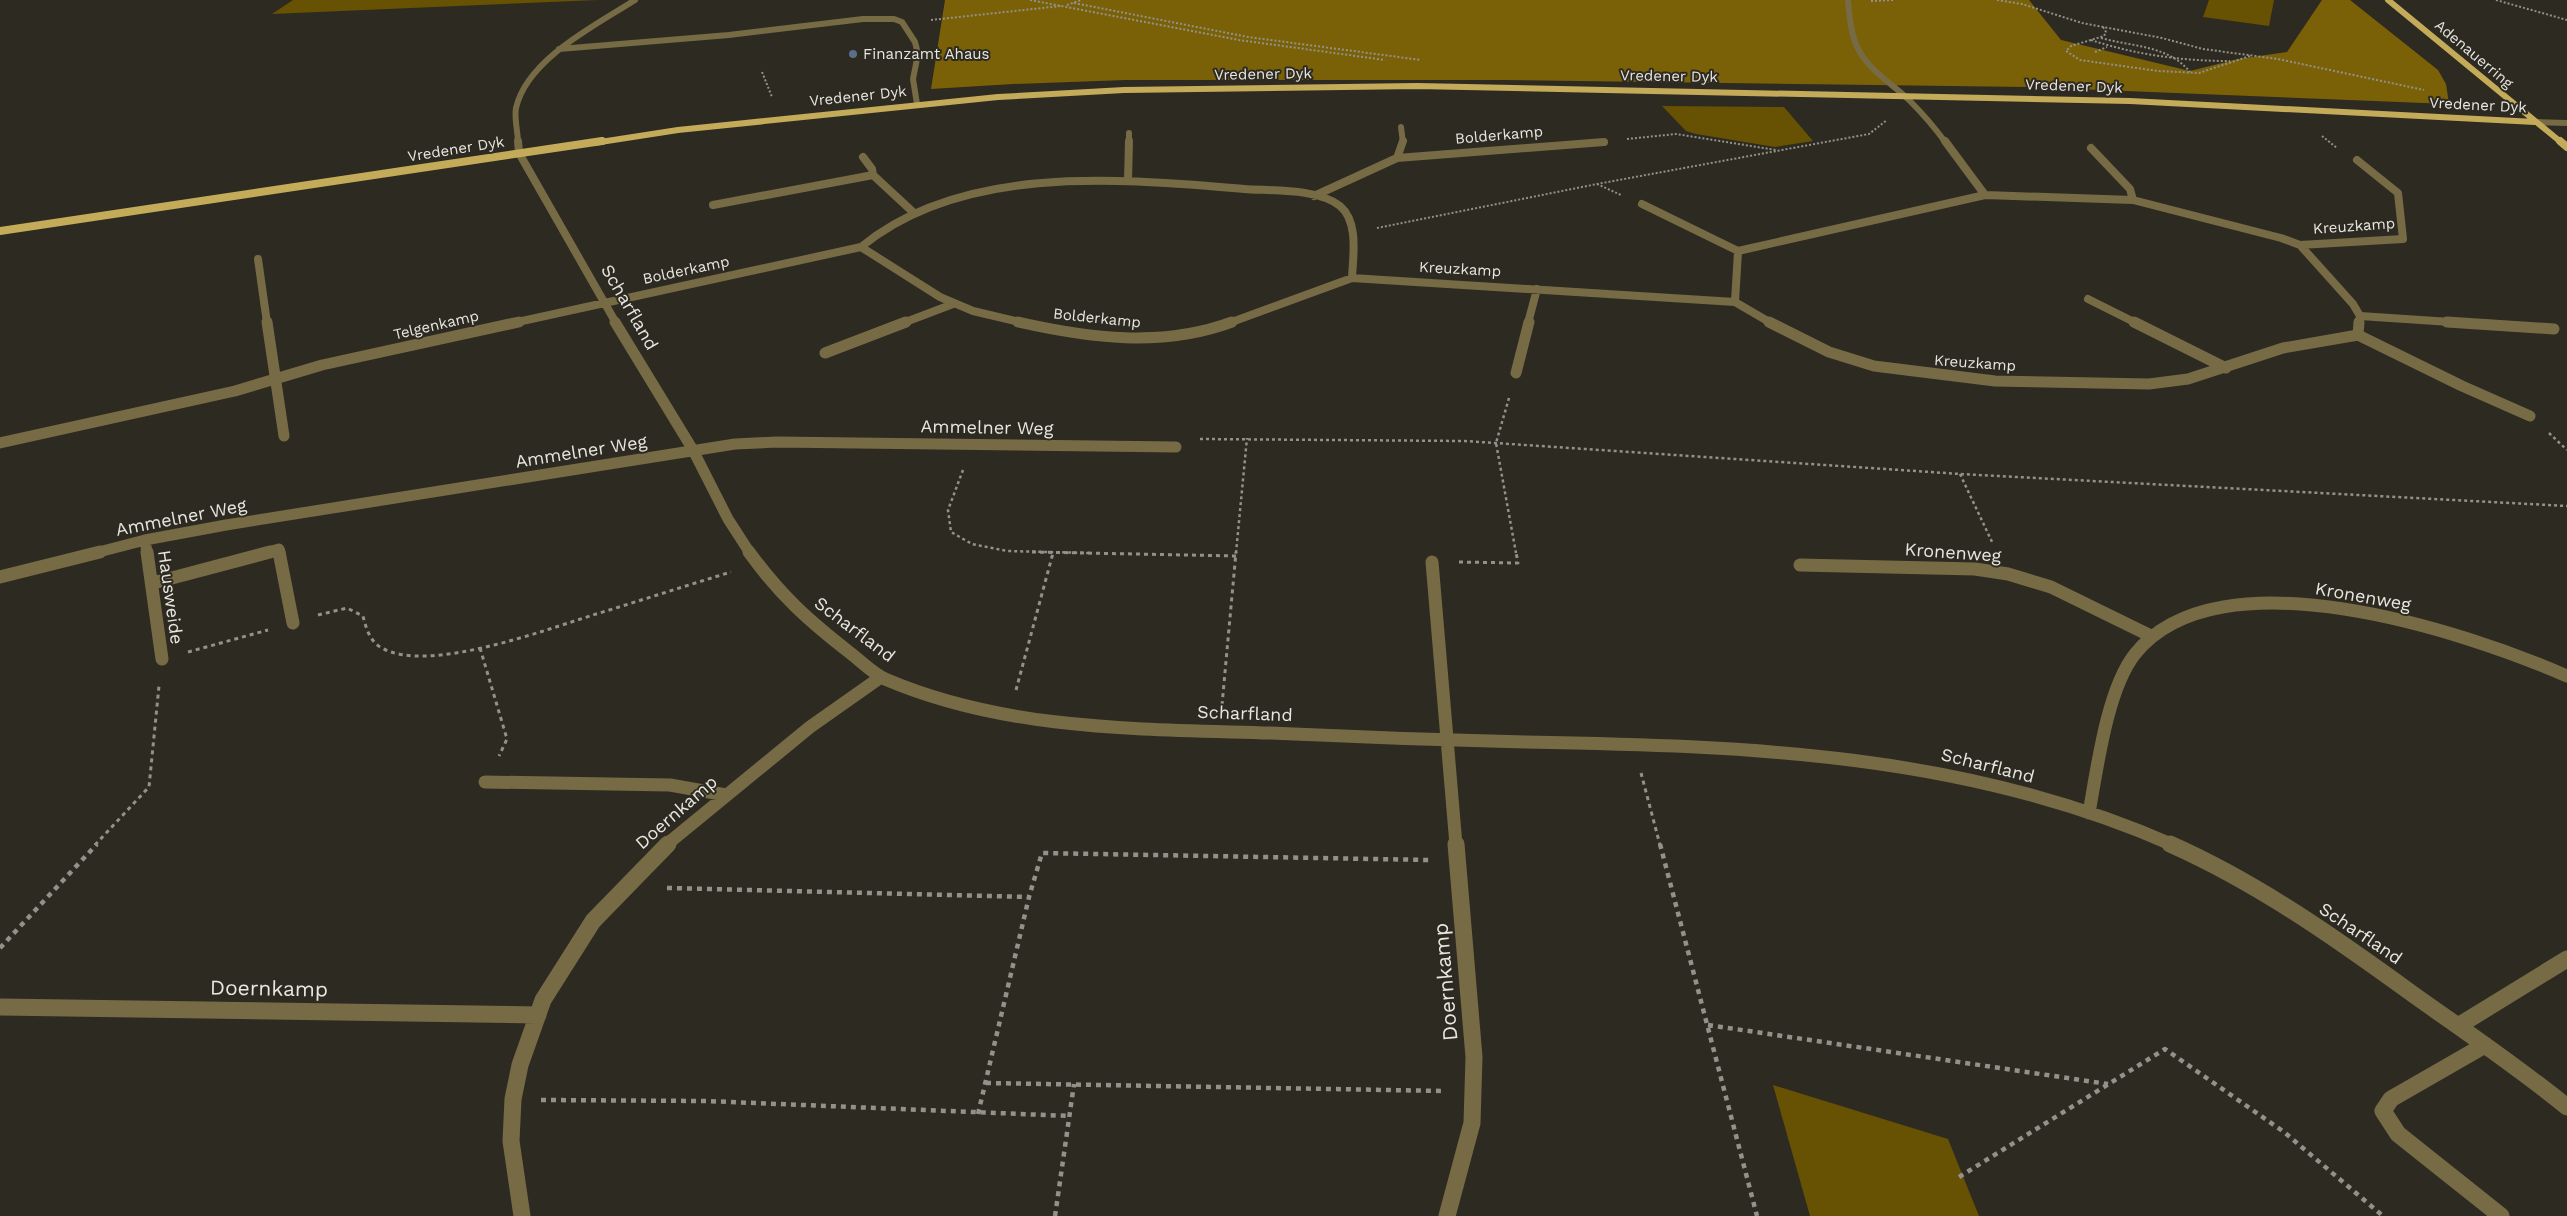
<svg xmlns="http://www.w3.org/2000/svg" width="2567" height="1216" font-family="'Work Sans',sans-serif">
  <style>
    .green { fill: #675102 }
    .forest { fill: #7a6108 }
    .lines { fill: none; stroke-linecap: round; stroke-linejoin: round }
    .path-far3 { stroke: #93918a; stroke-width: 2; stroke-dasharray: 2 2; stroke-linecap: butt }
    .path-far2 { stroke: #93918a; stroke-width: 2.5; stroke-dasharray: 3 3; stroke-linecap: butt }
    .path-far1 { stroke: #93918a; stroke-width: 3; stroke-dasharray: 4 4; stroke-linecap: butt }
    .path { stroke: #93918a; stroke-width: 4.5; stroke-dasharray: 5 5; stroke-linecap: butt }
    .minor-far4 { stroke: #776b45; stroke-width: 6 }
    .minor-far3 { stroke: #776b45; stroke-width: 8 }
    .minor-far2 { stroke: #776b45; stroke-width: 11 }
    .minor-far1 { stroke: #776b45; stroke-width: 13 }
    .minor { stroke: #776b45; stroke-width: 17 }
    .major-far1 { stroke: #c4ab59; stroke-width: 6 }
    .major { stroke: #c4ab59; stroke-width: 8 }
    .service-dot { fill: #5c6f8a; stroke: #2d2a22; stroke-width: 2 }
    .labels { text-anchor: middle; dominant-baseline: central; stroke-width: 4; stroke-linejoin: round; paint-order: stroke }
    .far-poi-label { font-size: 15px; fill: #e8e6e0; stroke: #2d2a22; text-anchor: start }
    .far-street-label { font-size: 15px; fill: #e8e6e0; stroke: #2d2a22 }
    .street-label { font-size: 18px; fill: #e8e6e0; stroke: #2d2a22 }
    .near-street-label { font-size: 21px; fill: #e8e6e0; stroke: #2d2a22 }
  </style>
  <rect width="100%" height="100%" fill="#2d2a22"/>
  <path class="green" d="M293 0H598L272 14Z
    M2209 0H2274L2269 26 2203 17Z
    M1662 106 1784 107 1813 141 1775 147 1696 134 1686 131Z
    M1773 1085 1948 1139 1979 1216H1810Z"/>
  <path class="forest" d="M945 0H2029L2061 40 2190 71 2238 59 2287 52 2322 0H2350L2438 70 2446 84 2449 104 2027 87 1505 80H1126L1013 84 931 89Z"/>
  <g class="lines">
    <path class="path-far3" d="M1030 0 1239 40 1385 60
      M1997 0 2022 4 2082 23 2162 38 2203 49 2278 59 2424 90
      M2496 0 2567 20
      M1871 1 1893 0
      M1074 3 1248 37 1421 60
      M1067 5 1081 0
      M931 20 1061 6
      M2103 27 2106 32 2104 36 2071 46 2066 51 2080 60 2158 71 2199 73 2250 56
      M2101 38C2133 47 2168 45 2190 72
      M2091 40C2137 55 2182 61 2230 61
      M2095 52 2107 47
      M762 72 772 97
      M2322 136 2337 148
      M1627 139 1676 134 1776 150
      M1597 184 1621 195
      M1377 228 1597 184 1869 134 1887 120"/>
    <path class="path-far2" d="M1509 398 1496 443 1516 553
      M2549 433 2567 450
      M1200 439 1465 441 1960 474 2567 506
      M963 470 948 510 951 532 972 544 1007 551 1089 553
      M1960 474 1993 544
      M1236 553 1247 438"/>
    <path class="path-far1" d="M1032 552 1237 556
      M1459 562 1518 563 1516 552
      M318 615 347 608 363 616C366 628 370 642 382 648 427 674 545 630 593 615 639 601 685 586 731 572
      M480 648 507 739 499 756
      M188 652 268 630
      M1016 690 1053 553
      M1222 705 1236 552
      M1641 773 1660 845
      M95 845 149 787 159 686"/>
    <path class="path" d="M1660 844 1757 1216
      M667 888 1029 897
      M0 948 97 844
      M1708 1025 2108 1084
      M986 1083 1445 1091
      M541 1100 706 1101 1070 1116
      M978 1114 1029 897 1042 853 1429 860
      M1959 1177 2165 1049 2284 1132 2383 1216
      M1055 1216 1074 1084"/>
    <path class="minor-far4" d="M1848 0C1849 14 1850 28 1855 42 1865 69 1891 82 1910 101 1923 114 1935 128 1946 143
      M559 49 729 35 863 19H894L902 22 915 42 918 54 913 79 917 104
      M2535 122 2567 123
      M1401 127 1403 143
      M518 143C518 132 514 118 516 108 527 59 596 25 635 0
      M1129 143V133
      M1597 143 1604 142"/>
    <path class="minor-far3" d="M518 141 519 153 616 323
      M1945 141 1985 195 2133 200 2281 238 2300 245 2353 304 2360 316 2359 323
      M2091 148 2130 189 2133 200
      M863 157 872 169 873 175
      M1397 158 1604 142
      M1128 180 1129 141
      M1314 196 1397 158 1403 141
      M1642 204 1738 251
      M713 205 873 175 914 213
      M2300 245 2403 239 2398 193 2357 160
      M861 247 940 297 973 311 1024 323
      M258 259 267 323
      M2088 299 2136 323
      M1735 302 1738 251 1985 195
      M2360 316 2466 323
      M513 323 861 247C963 163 1121 179 1244 189 1271 191 1318 188 1340 206 1359 222 1353 256 1352 278
      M903 323 953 304
      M1229 323 1352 278 1735 302 1771 323
      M1528 323 1537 289"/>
    <path class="minor-far2" d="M267 322 284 436
      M615 322 693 450 728 519 750 553
      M1018 322C1089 338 1162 348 1232 322
      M1769 322 1829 352 1874 366 1995 381 2149 384 2188 379 2283 348 2358 335 2462 386 2530 416
      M2134 322 2226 368
      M2447 322 2554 329
      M2358 335 2359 322
      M825 353 906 322
      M1516 373 1529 322
      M0 443 235 391 322 365 519 322
      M145 540 147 553
      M95 553 145 540 226 525 735 444 777 442 1176 447
      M265 553 279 549 280 553"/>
    <path class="minor-far1" d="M147 552 162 659
      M279 552 293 623
      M749 552C780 595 808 620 849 652 861 661 872 673 885 679 1006 731 1141 729 1270 733 1355 737 1440 740 1525 742 1748 746 1965 753 2173 845
      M1432 562 1456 845
      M1800 565 1975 569 2008 574 2051 587 2151 636
      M0 577 100 552
      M153 583 270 552
      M485 782 670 785 726 795
      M2089 813C2097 769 2107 689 2135 654 2219 549 2466 632 2567 676
      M666 845 810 727 881 677"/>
    <path class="minor" d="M2170 844C2258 883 2337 939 2414 995 2466 1032 2518 1067 2567 1107
      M0 1007 538 1015
      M2458 1026 2567 959
      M2485 1045 2391 1099 2383 1111 2398 1134 2501 1216
      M522 1216 511 1141 513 1099 520 1065 543 1000 593 921 668 844
      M1447 1216 1472 1123 1474 1057 1456 844"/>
    <path class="major-far1" d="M2388 0 2562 143
      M594 143 678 130 998 97 1124 90 1417 86 2130 101 2535 122"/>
    <path class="major" d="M2560 141 2567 147
      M0 231 602 141"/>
  </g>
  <circle class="service-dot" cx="853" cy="54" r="5"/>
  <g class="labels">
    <g class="far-poi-label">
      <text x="863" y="54">Finanzamt Ahaus</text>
    </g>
    <g class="far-street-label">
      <text transform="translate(2474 54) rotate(40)">Adenauerring</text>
      <text transform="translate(1263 74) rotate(-1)">Vredener Dyk</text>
      <text transform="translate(1669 76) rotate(1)">Vredener Dyk</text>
      <text transform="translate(2074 86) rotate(2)">Vredener Dyk</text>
      <text transform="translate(858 96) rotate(-6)">Vredener Dyk</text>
      <text transform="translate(2478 105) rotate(3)">Vredener Dyk</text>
      <text transform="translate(1499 135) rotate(-5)">Bolderkamp</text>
      <text transform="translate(456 149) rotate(-9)">Vredener Dyk</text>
      <text transform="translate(2354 226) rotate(-4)">Kreuzkamp</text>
      <text transform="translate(1460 269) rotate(3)">Kreuzkamp</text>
      <text transform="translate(686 270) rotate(-12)">Bolderkamp</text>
      <text transform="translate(1097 318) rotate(6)">Bolderkamp</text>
      <text transform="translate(436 325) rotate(-13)">Telgenkamp</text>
      <text transform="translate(1975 363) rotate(4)">Kreuzkamp</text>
    </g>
    <g class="street-label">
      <text transform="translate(630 307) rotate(60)">Scharfland</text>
      <text transform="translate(987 427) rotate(1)">Ammelner Weg</text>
      <text transform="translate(581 451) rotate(-9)">Ammelner Weg</text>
      <text transform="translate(181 517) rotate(-11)">Ammelner Weg</text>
      <text transform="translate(1953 552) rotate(4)">Kronenweg</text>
      <text transform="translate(2363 596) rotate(10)">Kronenweg</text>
      <text transform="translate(171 597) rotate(82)">Hausweide</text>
      <text transform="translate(855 629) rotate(37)">Scharfland</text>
      <text transform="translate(1245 713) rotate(2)">Scharfland</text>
      <text transform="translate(1988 765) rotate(14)">Scharfland</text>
      <text transform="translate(676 812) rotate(-41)">Doernkamp</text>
      <text transform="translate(2361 933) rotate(34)">Scharfland</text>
    </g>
    <g class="near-street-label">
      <text transform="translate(1445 982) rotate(-95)">Doernkamp</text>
      <text transform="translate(269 988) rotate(1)">Doernkamp</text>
    </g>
  </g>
</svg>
